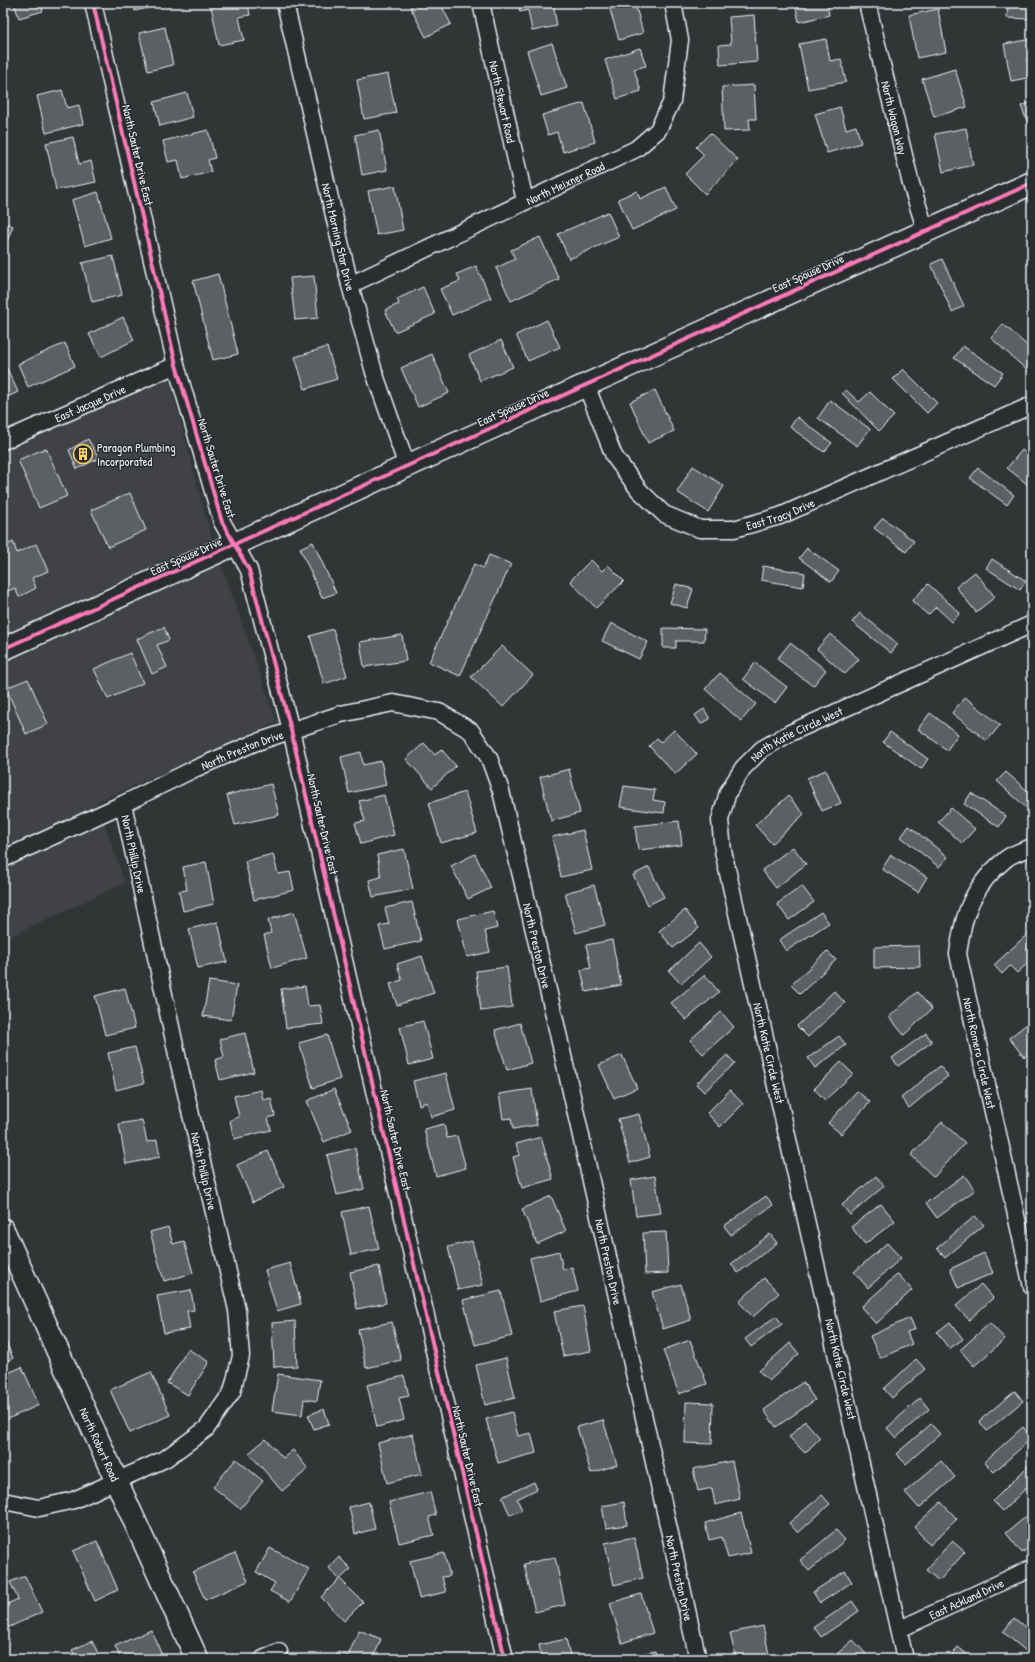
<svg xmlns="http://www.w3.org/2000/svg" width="1035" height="1662" font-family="'Patrick Hand',sans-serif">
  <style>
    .built { fill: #3f4244 }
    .building { fill: #5c6063; stroke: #e8f1f8 }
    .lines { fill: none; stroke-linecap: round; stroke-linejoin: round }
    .street-casing { stroke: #e8f1f8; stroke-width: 19 }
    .secondary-casing { stroke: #e8f1f8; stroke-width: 25 }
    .street { stroke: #2a2d2e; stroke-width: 16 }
    .secondary { stroke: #2a2d2e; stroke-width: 22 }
    .cycleway-casing { stroke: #2a2d2e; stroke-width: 6 }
    .cycleway { stroke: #fd7abc; stroke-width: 4 }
    .labels { text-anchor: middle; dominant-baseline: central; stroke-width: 3; stroke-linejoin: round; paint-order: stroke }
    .street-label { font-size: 12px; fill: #e8f1f8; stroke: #2a2d2e }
    .poi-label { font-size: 12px; fill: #e8f1f8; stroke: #2a2d2e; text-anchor: start }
  </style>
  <rect width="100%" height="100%" fill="#323536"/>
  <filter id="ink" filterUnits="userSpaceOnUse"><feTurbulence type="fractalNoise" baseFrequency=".025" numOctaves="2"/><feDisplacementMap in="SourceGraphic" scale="8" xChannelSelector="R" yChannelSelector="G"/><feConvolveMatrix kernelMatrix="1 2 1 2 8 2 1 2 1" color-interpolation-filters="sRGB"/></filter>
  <g filter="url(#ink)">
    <path class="built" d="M169 378 211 536 277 722 97 802 125 883 3 940V451Z"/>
    <path class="building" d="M14 3H41L43 11 19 18Z
      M134 3H169L135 11Z
      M225 3H248L250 15 239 17 244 40 219 45 211 6Z
      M416 3H440L451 24 426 37 410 7Z
      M518 3H553L557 26 532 31 528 10 520 12Z
      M608 3H635L643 33 619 40Z
      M795 3H827L829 15 799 22Z
      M1008 3H1032V19L1007 18Z
      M938 9 946 52 917 58 909 15Z
      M754 15 757 62 720 65 719 45 731 44 729 17Z
      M165 27 173 65 148 71 139 33Z
      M826 39 830 61 841 59 846 82 808 89 799 44Z
      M1032 39V77L1011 81 1004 44Z
      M552 43 567 88 541 96 527 51Z
      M640 48 646 66 634 69 641 91 617 99 605 60Z
      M955 69 967 107 934 117 922 79Z
      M388 74 396 113 364 119 357 80Z
      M754 85 756 119H749L750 130 724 131 722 87Z
      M62 90 67 108 79 105 83 124 46 133 37 96Z
      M187 93 193 117 160 126 154 102Z
      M1032 102V134L1021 106Z
      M584 103 595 142 563 152 557 132 548 135 542 115Z
      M840 107 846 129 856 126 861 143 827 153 815 114Z
      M966 128 973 165 943 172 935 134Z
      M208 130 215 158 208 160 211 172 182 179 178 160 168 162 163 141Z
      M379 130 387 170 362 175 355 135Z
      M710 133 738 160 705 194 685 174 704 155 696 147Z
      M73 137 79 164 91 161 96 182 56 190 46 143Z
      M395 186 403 230 377 235 368 191Z
      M666 187 676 210 632 230 618 199 637 191 640 199Z
      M98 192 111 238 85 246 72 200Z
      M608 212 619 237 569 259 558 234Z
      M3 222 13 226 3 251Z
      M540 237 559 279 511 301 496 268 515 259 511 250Z
      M113 256 122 295 92 302 82 263Z
      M942 259 964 306 952 312 931 264Z
      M476 266 491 298 452 315 440 289 460 281 457 274Z
      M218 274 238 354 213 360 193 281Z
      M314 276 318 318 295 320 290 278Z
      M423 287 435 314 395 332 385 310 399 304 397 299Z
      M123 317 134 340 101 357 89 334Z
      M547 320 560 347 528 361 516 335Z
      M1003 324 1032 350V367L1028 371 991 338Z
      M501 340 513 367 480 381 469 355Z
      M65 343 75 366 28 387 18 364Z
      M963 346 1003 373 994 385 954 358Z
      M327 347 337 379 305 389 295 357Z
      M432 354 449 393 418 407 401 368Z
      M3 360 18 392 3 399Z
      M903 369 937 403 927 413 893 379Z
      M655 390 674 431 648 443 630 402Z
      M846 390 859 402 870 392 894 416 879 431 842 393Z
      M830 400 870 429 857 446 818 418Z
      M797 417 832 443 824 452 790 427Z
      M88 439 99 458 77 469 69 450Z
      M46 448 67 496 39 508 18 460Z
      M1022 450 1032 458V488L1007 468Z
      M693 466 724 486 708 512 677 492Z
      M978 468 1014 495 1007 505 970 478Z
      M130 493 146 530 108 547 91 510Z
      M883 518 914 541 906 552 874 528Z
      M13 542 17 553 36 544 48 571 32 578 36 588 19 597 15 588 3 593V547Z
      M313 542 336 593 322 598 300 548Z
      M807 548 839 571 831 582 799 558Z
      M489 555 511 564 460 676 429 662 474 564 483 568Z
      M992 559 1026 581 1020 590 986 568Z
      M591 560 602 571 608 565 624 581 596 608 570 581Z
      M763 566 805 573 803 587 761 580Z
      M975 572 995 597 976 612 956 587Z
      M676 584 693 589 687 608 670 603Z
      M928 584 960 613 952 622 936 607 928 615 912 601Z
      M860 613 898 644 891 653 852 622Z
      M611 623 648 642 639 659 602 641Z
      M164 627 169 640 157 645 167 667 152 674 137 639Z
      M663 628 705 629 704 641H676V648H663Z
      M333 629 347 676 324 684 310 636Z
      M830 634 859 659 845 674 817 649Z
      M402 635 406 661 364 667 360 642Z
      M790 643 826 670 813 686 777 659Z
      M502 646 533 675 503 707 471 677Z
      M130 653 143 683 108 699 94 669Z
      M755 663 787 687 775 703 743 679Z
      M720 673 756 704 741 721 705 689Z
      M28 679 48 724 26 734 6 688Z
      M965 697 1000 725 987 741 952 713Z
      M704 709 710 719 701 724 695 715Z
      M930 713 958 734 947 750 918 729Z
      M674 730 697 754 675 774 649 746 657 738 661 742Z
      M890 732 928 759 921 769 883 742Z
      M424 743 435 755 441 749 456 766 432 788 406 759Z
      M361 752 363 765 381 761 386 785 349 793 341 757Z
      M569 769 580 813 551 821 540 777Z
      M826 770 841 803 822 811 807 778Z
      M1006 772 1032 795V813L997 781Z
      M271 784 279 815 235 825 227 795Z
      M624 786 655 790 653 800 665 802 664 813 620 807Z
      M465 792 477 833 441 843 429 803Z
      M971 793 1006 816 999 827 964 804Z
      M384 795 394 835 361 844 355 823 365 821 359 801Z
      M788 796 804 814 772 844 755 825Z
      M951 808 975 829 962 843 938 822Z
      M679 821 682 845 638 850 635 826Z
      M909 826 948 857 939 867 901 837Z
      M583 830 592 870 561 877 552 837Z
      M793 847 806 864 776 888 762 870Z
      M404 849 413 889 373 897 369 880 381 877 377 855Z
      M273 854 278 874 290 872 294 890 254 900 245 861Z
      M475 854 491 888 468 899 451 866Z
      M891 855 927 877 918 892 882 869Z
      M206 862 214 904 183 911 179 891 187 890 183 867Z
      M649 867 664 897 648 905 633 875Z
      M594 885 605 925 576 933 565 893Z
      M802 886 814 902 789 920 777 904Z
      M412 902 421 941 385 949 379 926 389 924 385 908Z
      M685 910 699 928 673 948 659 931Z
      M493 911 497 928 485 931 490 952 467 957 458 919Z
      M294 912 307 958 272 968 264 935 271 933 268 920Z
      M821 912 829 923 786 951 779 940Z
      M218 922 227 962 198 968 189 929Z
      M1032 930V945L1028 948 1032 952V959L1017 973 1010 966 1002 974 994 965Z
      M612 940 621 985 586 992 581 970 591 968 586 945Z
      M699 943 711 957 681 984 669 971Z
      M919 946 920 967 874 968V947Z
      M827 951 836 960 800 994 791 985Z
      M422 956 434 993 397 1005 390 984 402 980 397 964Z
      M507 967 512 1007 481 1011 476 971Z
      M705 975 719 992 686 1020 671 1003Z
      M209 981 237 985 231 1020 203 1016Z
      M305 986 308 1006 320 1005 323 1024 286 1028 281 989Z
      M125 988 135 1028 105 1035 95 996Z
      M834 991 845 1003 808 1037 797 1026Z
      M917 992 932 1009 904 1035 889 1017Z
      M721 1012 734 1027 703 1054 690 1040Z
      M1032 1020V1051L1024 1057 1009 1038Z
      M423 1021 433 1059 409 1065 400 1027Z
      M520 1023 531 1063 507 1070 495 1030Z
      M245 1033 254 1072 220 1080 215 1060 224 1057 220 1039Z
      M926 1033 932 1042 898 1066 892 1058Z
      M327 1035 340 1079 313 1088 299 1043Z
      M839 1036 846 1045 815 1068 808 1058Z
      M135 1047 144 1083 116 1090 108 1053Z
      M622 1055 637 1088 614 1098 599 1065Z
      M727 1055 735 1063 704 1092 696 1084Z
      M841 1062 853 1074 825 1100 814 1089Z
      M940 1066 948 1076 909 1108 901 1098Z
      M446 1073 455 1110 431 1117 427 1102 419 1105 413 1081Z
      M334 1089 352 1130 324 1142 307 1101Z
      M532 1089 537 1125 513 1129 511 1118 503 1119 499 1094Z
      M261 1090 263 1100 271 1098 275 1116 268 1118 271 1130 234 1139 230 1120 239 1117 234 1096Z
      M730 1090 743 1104 720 1127 707 1113Z
      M857 1091 870 1102 841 1134 828 1123Z
      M639 1114 650 1157 630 1163 618 1119Z
      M142 1120 147 1142 157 1140 160 1157 126 1164 119 1124Z
      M942 1122 965 1143 934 1177 911 1155Z
      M444 1124 447 1138 457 1136 466 1168 436 1176 424 1129Z
      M541 1137 553 1179 522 1188 513 1157 520 1155 516 1144Z
      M355 1148 364 1189 337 1195 327 1155Z
      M268 1151 284 1187 253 1202 237 1165Z
      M964 1175 975 1190 937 1218 926 1203Z
      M655 1176 661 1213 636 1216 631 1180Z
      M876 1176 884 1186 850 1215 842 1205Z
      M551 1196 566 1231 537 1244 522 1209Z
      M766 1196 773 1205 731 1235 724 1226Z
      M881 1204 895 1221 865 1244 851 1227Z
      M369 1206 379 1249 351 1255 342 1212Z
      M975 1216 984 1225 945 1258 937 1248Z
      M168 1227 173 1244 184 1241 193 1273 164 1281 150 1232Z
      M666 1232 668 1273 645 1274 643 1233Z
      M770 1234 777 1243 738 1273 731 1264Z
      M472 1241 483 1285 458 1290 448 1247Z
      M887 1243 901 1258 868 1288 854 1272Z
      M559 1251 563 1270 572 1267 578 1291 540 1301 530 1258Z
      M984 1253 993 1273 958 1288 950 1269Z
      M290 1263 301 1304 277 1311 265 1270Z
      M379 1266 386 1303 357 1309 350 1272Z
      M898 1274 912 1290 876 1324 861 1307Z
      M764 1278 779 1293 753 1317 739 1302Z
      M681 1284 691 1320 663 1329 652 1292Z
      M981 1284 993 1298 969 1320 956 1306Z
      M191 1290 194 1310 187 1311 190 1329 164 1333 157 1296Z
      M501 1291 512 1336 475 1345 463 1300Z
      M583 1306 591 1351 563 1356 554 1311Z
      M776 1316 782 1324 751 1347 745 1339Z
      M910 1318 915 1329 907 1332 912 1344 880 1358 870 1336Z
      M295 1321 297 1366 274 1367 272 1323Z
      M392 1322 401 1360 366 1368 358 1329Z
      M950 1322 963 1339 949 1349 937 1332Z
      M990 1323 1005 1339 974 1366 960 1350Z
      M3 1335 13 1358 3 1363Z
      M690 1340 707 1384 679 1394 663 1350Z
      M790 1343 799 1354 769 1381 759 1371Z
      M188 1349 209 1362 188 1395 167 1383Z
      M506 1358 515 1398 485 1405 476 1365Z
      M916 1359 925 1369 892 1398 884 1389Z
      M22 1367 39 1405 3 1421V1375Z
      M151 1372 170 1415 130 1433 110 1390Z
      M278 1374 320 1380 317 1401 304 1399 302 1415 272 1411Z
      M404 1376 409 1396 399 1398 404 1420 377 1427 367 1385Z
      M803 1382 815 1400 776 1427 764 1410Z
      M1015 1391 1023 1401 987 1431 979 1421Z
      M920 1398 929 1409 896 1438 887 1428Z
      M686 1402 713 1403 712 1444 685 1443Z
      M324 1409 329 1424 314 1429 308 1415Z
      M512 1412 518 1436 531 1433 536 1453 498 1463 486 1419Z
      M603 1420 617 1465 591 1473 577 1427Z
      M805 1421 820 1438 805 1453 789 1437Z
      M931 1424 940 1434 906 1464 896 1454Z
      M1023 1427 1032 1438 994 1472 984 1462Z
      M413 1434 422 1474 387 1483 378 1443Z
      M266 1439 283 1458 293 1450 308 1469 282 1491 249 1453Z
      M236 1459 263 1481 240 1509 213 1487Z
      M732 1461 740 1499 715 1505 712 1488 698 1491 693 1469Z
      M941 1461 955 1477 919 1508 905 1492Z
      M1031 1463 1032 1482 1003 1511 993 1501Z
      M534 1482 537 1489 517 1499 522 1510 510 1515 502 1497Z
      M430 1492 436 1515 429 1517 434 1535 399 1543 389 1502Z
      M822 1495 830 1504 798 1533 789 1523Z
      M369 1502 375 1529 355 1534 349 1507Z
      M624 1502 627 1525 606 1528 602 1506Z
      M941 1502 957 1519 930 1545 914 1527Z
      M1032 1512V1545L1022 1553 1006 1533Z
      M741 1513 751 1553 728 1558 722 1537 709 1540 705 1523Z
      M836 1530 845 1540 809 1571 800 1560Z
      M634 1537 643 1578 614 1585 605 1543Z
      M97 1541 118 1590 95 1601 73 1551Z
      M952 1541 965 1552 939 1581 926 1570Z
      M270 1548 309 1569 290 1602 270 1591 275 1583 256 1572Z
      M235 1553 248 1581 205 1600 193 1572Z
      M444 1553 450 1576 442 1577 446 1592 419 1598 410 1561Z
      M339 1557 351 1569 340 1579 363 1602 344 1621 321 1597 339 1579 329 1568Z
      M555 1557 565 1605 535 1612 524 1564Z
      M845 1571 852 1582 820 1603 813 1592Z
      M25 1576 42 1612 3 1630V1606L18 1599 10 1582Z
      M641 1594 653 1633 622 1643 610 1603Z
      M852 1601 859 1611 821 1637 814 1627Z
      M1014 1618 1032 1633V1656L1003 1632Z
      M763 1626 770 1659H736L730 1633Z
      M151 1630 161 1653 148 1659H121L115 1646Z
      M359 1630 381 1639 373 1659H335L338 1652 348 1656Z
      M566 1639 571 1659H542L539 1645Z
      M853 1640 866 1654 860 1659H831Z
      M92 1641 101 1659H76L72 1650Z
      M958 1647 973 1659H949Z
      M655 1651 657 1659H620Z"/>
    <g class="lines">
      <g class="street-casing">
        <g id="street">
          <path d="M93 3 176 365 222 522 249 570 291 730 505 1659"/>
          <path id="s1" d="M285 3 350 285 374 372 407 466"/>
          <path id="s2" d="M481 3 525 201"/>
          <path id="s3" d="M867 3 911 184 926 231"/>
          <path id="s4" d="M350 285 636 149 658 130 672 101 680 40 673 3"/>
          <path id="s5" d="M586 385 614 456 639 490 664 514 700 529H734L780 516 1032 405"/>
          <path id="s6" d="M3 441 176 365"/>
          <path id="s7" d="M1032 847C1024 850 1014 853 1007 858 973 885 963 913 958 954L1032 1287"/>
          <path id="s8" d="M3 859 123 804 192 770 254 743 341 714 393 703 439 712 471 731 489 758 501 791 553 1011 698 1659"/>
          <path d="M3 1501 39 1508 74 1500 165 1459 206 1429 232 1392 241 1356 237 1310 179 1064 123 804"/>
          <path id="s9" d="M900 1629 1032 1568"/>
          <path d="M263 1659 279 1652"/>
          <path id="s10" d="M905 1659 723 851 720 820 728 792 743 768 762 749 790 733 1032 624"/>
        </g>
      </g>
      <g class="secondary-casing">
        <g id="secondary">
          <path d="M3 649 1032 183"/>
          <path id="s11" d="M3 1230 197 1659"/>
        </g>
      </g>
      <use href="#street" class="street"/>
      <use href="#secondary" class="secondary"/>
      <g class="cycleway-casing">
        <path id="cycleway" d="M93 3 176 365 222 522 249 570 291 730 505 1659
          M3 649 1032 183"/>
      </g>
      <use href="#cycleway" class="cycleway"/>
    </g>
  </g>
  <defs>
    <g id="building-ring" transform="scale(1)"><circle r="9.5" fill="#2a2d2e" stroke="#ffd166" stroke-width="1.5"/><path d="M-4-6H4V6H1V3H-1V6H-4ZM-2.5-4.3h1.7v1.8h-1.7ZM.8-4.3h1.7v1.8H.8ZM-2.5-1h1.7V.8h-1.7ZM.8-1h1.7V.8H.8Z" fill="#ffd166"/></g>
  </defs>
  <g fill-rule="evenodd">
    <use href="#building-ring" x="83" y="454"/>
  </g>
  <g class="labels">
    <g class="street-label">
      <text stroke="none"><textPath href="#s2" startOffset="101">North Stewart Road</textPath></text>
      <text stroke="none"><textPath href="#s3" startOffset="118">North Wagon Way</textPath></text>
      <text transform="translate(138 155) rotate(77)">North Sauter Drive East</text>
      <text stroke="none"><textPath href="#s4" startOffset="238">North Meixner Road</textPath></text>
      <text stroke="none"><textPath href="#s1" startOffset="240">North Morning Star Drive</textPath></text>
      <text transform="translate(808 273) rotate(-24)">East Spouse Drive</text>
      <text stroke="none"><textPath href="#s6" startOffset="95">East Jacque Drive</textPath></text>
      <text transform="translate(513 407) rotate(-24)">East Spouse Drive</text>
      <text transform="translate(217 468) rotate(73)">North Sauter Drive East</text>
      <text stroke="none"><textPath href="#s5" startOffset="275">East Tracy Drive</textPath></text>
      <text transform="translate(186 556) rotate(-24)">East Spouse Drive</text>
      <text stroke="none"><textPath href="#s10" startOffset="981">North Katie Circle West</textPath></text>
      <text stroke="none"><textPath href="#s8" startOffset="263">North Preston Drive</textPath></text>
      <text transform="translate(323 824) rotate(77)">North Sauter Drive East</text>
      <text transform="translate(134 854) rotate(78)">North Phillip Drive</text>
      <text stroke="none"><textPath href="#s8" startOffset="732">North Preston Drive</textPath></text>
      <text transform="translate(769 1053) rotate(77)">North Katie Circle West</text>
      <text stroke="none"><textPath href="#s7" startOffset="240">North Romero Circle West</textPath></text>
      <text transform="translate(396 1140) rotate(77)">North Sauter Drive East</text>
      <text transform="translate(204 1171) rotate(77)">North Phillip Drive</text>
      <text stroke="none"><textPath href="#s8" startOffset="1056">North Preston Drive</textPath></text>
      <text transform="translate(841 1369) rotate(77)">North Katie Circle West</text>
      <text stroke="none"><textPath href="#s11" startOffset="235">North Robert Road</textPath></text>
      <text transform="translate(468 1456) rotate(77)">North Sauter Drive East</text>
      <text stroke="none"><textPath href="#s8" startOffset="1380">North Preston Drive</textPath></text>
      <text stroke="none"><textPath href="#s9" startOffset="73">East Ackland Drive</textPath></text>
    </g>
    <g class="poi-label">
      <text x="97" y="447">Paragon Plumbing<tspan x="97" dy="14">Incorporated</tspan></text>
    </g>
  </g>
  <rect width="1035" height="1662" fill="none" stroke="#2a2d2e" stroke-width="16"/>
  <rect x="8" y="8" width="1019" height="1646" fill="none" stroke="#e8f1f8" stroke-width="1.5" filter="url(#ink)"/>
</svg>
